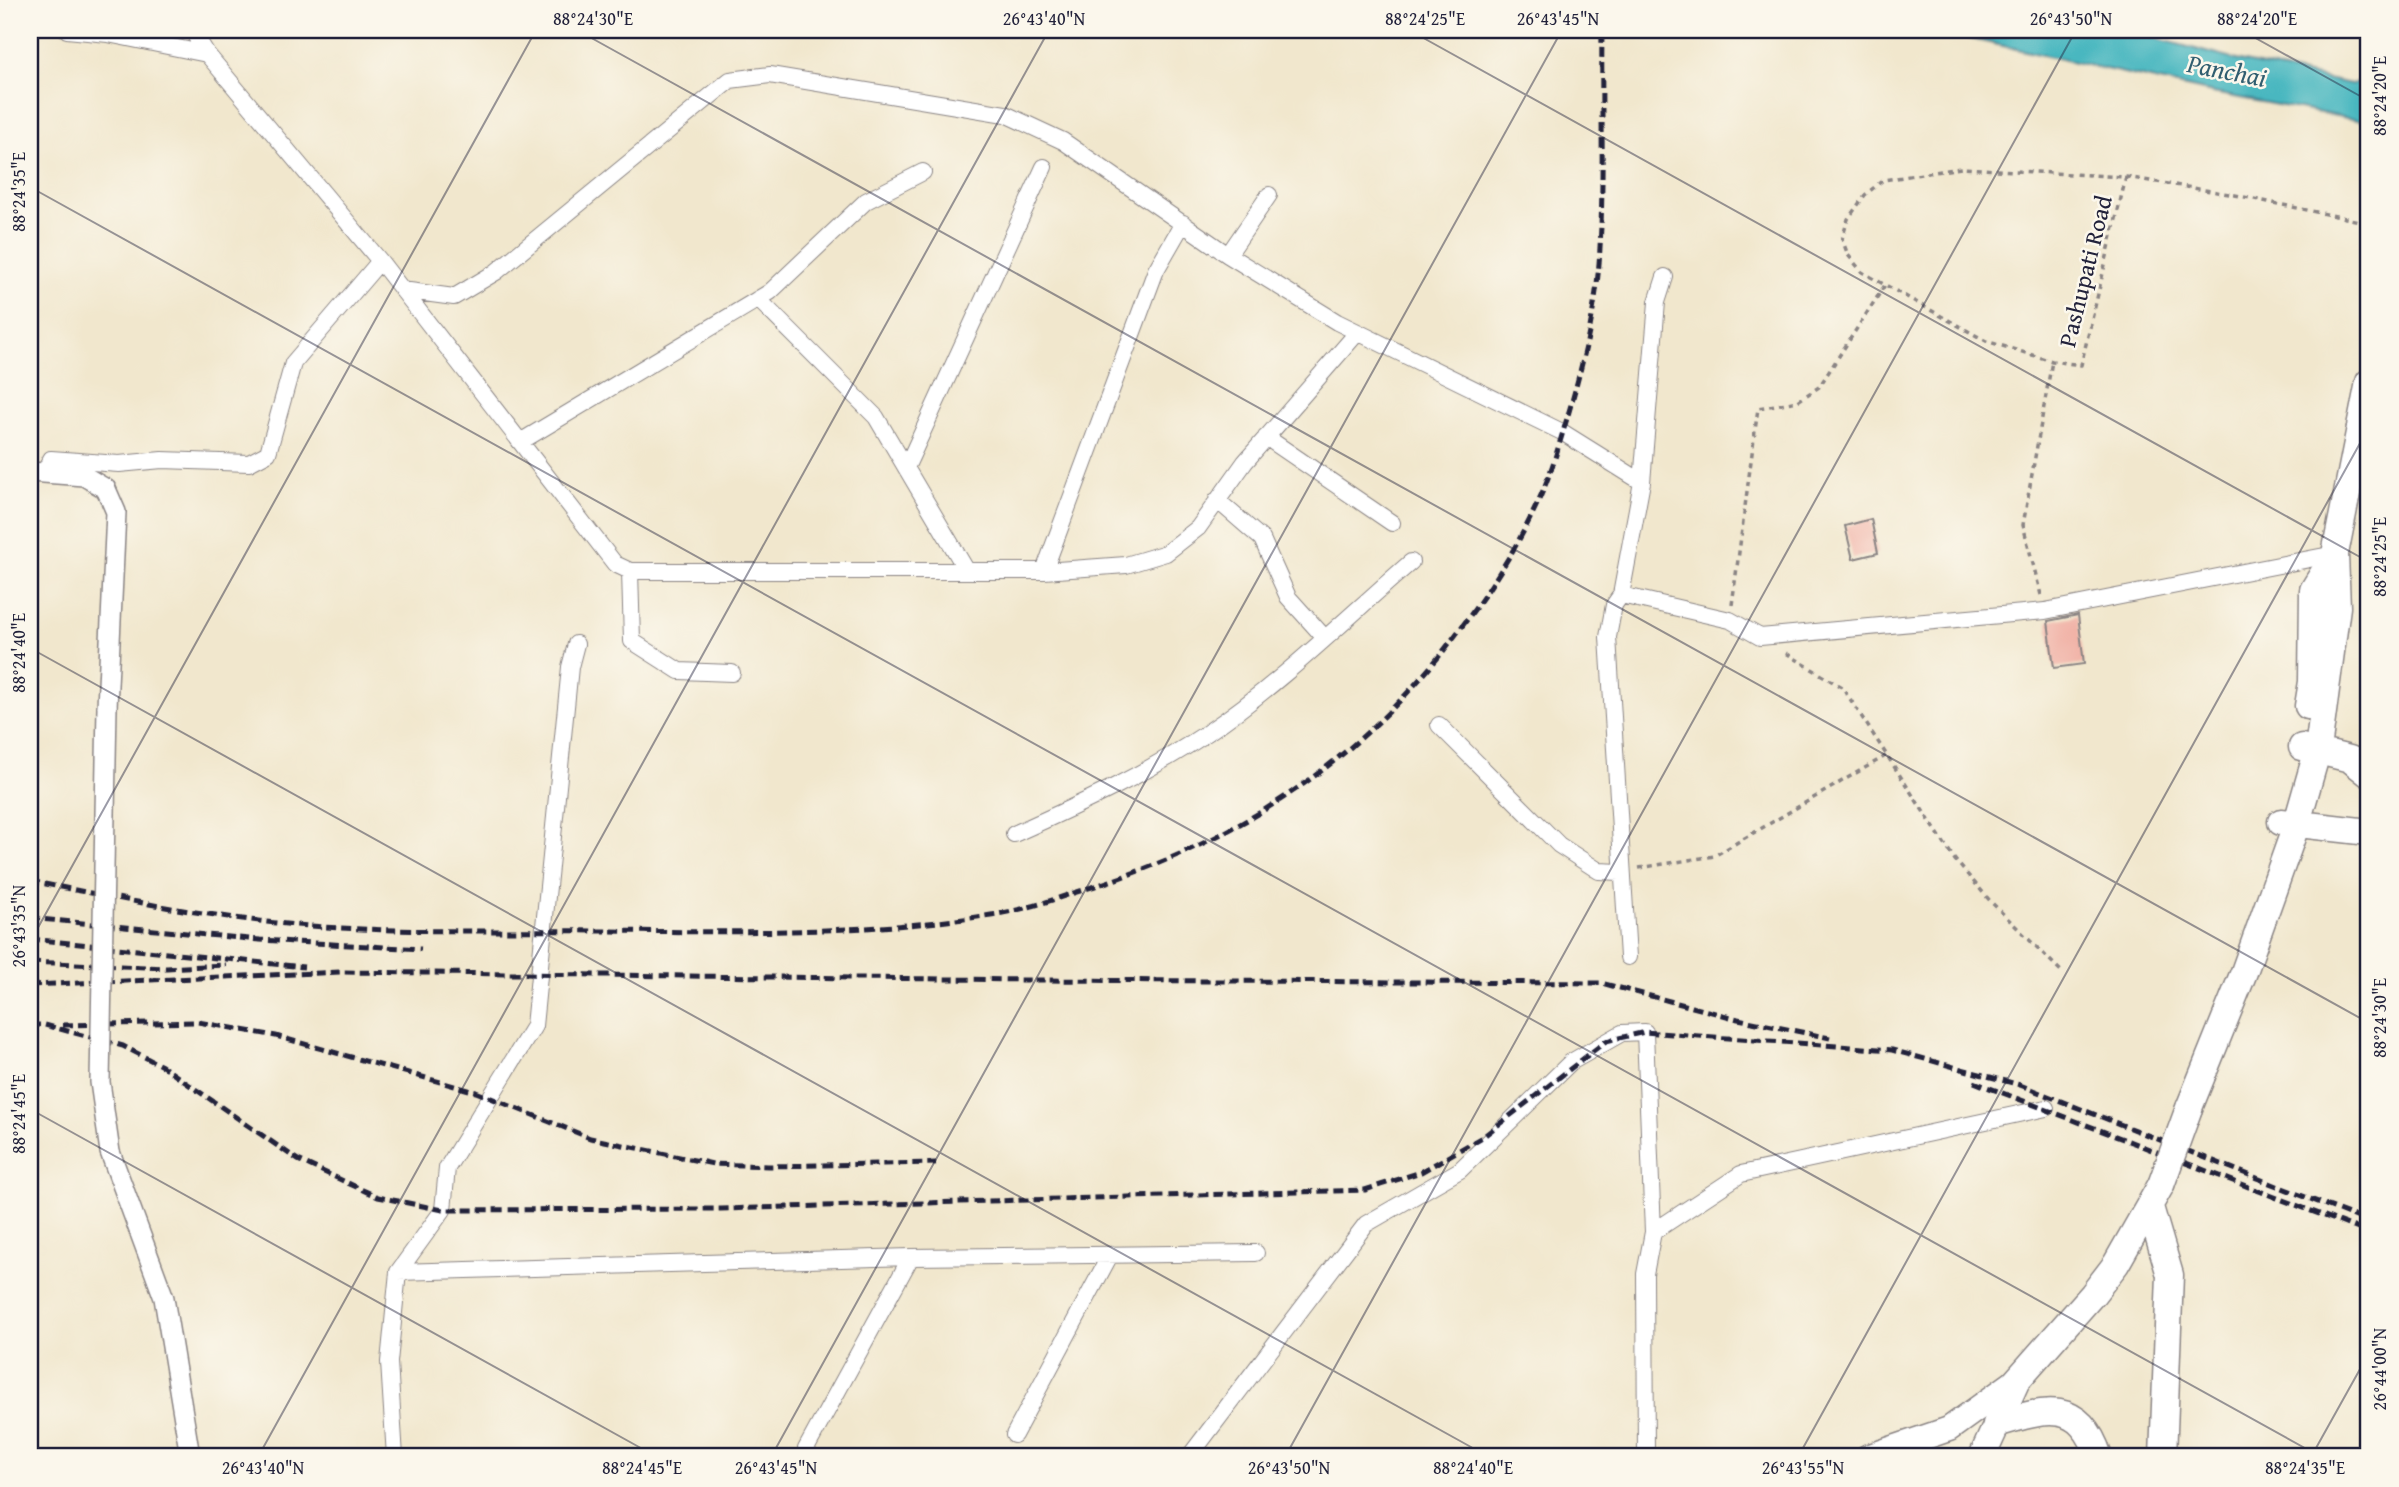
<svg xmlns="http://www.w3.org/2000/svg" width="2399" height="1487" font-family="'Gentium Book Plus',serif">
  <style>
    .water { fill: #48b7c0; stroke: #356c7e; stroke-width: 2 }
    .building { fill: #f1b3a7 }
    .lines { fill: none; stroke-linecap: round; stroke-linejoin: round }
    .minor-casing { stroke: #8a8484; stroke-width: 18 }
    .tertiary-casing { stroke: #8a8484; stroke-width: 22 }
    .primary-casing { stroke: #8a8484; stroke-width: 27 }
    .trunk-casing { stroke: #8a8484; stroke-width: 29 }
    .path { stroke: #8a8484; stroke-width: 3.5; stroke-dasharray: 5 5; stroke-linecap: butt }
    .minor { stroke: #fff; stroke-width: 16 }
    .tertiary { stroke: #fff; stroke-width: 19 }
    .primary { stroke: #fff; stroke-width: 24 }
    .trunk { stroke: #fff; stroke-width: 26 }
    .rail { stroke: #22223b; stroke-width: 5; stroke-dasharray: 10 5; stroke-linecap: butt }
    .tertiary-bridge-casing { stroke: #8a8484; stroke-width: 22; stroke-linecap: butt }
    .trunk-bridge-casing { stroke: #8a8484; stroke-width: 29; stroke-linecap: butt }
    .tertiary-bridge { stroke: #fff; stroke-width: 19 }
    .trunk-bridge { stroke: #fff; stroke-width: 26 }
    .ticks { fill: none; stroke: #22223b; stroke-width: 2; stroke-opacity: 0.45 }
    .labels { text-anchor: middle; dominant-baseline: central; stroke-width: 5; stroke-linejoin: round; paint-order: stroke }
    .street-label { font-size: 24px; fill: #22223b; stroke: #fbf7ec }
    .water-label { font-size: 26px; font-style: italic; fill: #315e70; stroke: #fbf7ec }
    .neatline { fill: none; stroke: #22223b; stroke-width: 2.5 }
    .ticks-label { font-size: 18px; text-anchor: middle; fill: #22223b }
  </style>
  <rect width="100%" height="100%" fill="#fbf7ec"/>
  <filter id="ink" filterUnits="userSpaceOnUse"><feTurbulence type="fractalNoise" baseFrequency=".0143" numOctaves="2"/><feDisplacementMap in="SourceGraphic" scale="14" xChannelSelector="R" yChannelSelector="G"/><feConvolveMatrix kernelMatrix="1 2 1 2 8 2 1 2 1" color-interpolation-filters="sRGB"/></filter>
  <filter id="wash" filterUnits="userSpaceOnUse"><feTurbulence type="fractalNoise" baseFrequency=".00686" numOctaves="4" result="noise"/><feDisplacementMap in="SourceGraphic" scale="28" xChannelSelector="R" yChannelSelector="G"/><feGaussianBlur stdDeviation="1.57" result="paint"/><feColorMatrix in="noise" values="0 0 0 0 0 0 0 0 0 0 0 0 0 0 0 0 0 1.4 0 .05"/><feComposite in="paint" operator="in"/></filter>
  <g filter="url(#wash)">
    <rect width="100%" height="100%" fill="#f1e7cd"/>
    <path class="water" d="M503 30H582L548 35Z
      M1932 30H2125L2244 62 2351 84 2369 80V122L2213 93Z"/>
    <g id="blocks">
      <path class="building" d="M1871 519 1878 553 1853 559 1845 526Z
        M2078 615 2084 664 2054 668 2048 621Z"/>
    </g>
  </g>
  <g filter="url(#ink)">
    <use href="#blocks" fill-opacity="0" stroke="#8a8484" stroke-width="2"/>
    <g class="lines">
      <g class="minor-casing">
        <path id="minor" d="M67 30 108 34 207 54
          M192 30 207 54 380 261 615 564 630 571H1044L1126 565 1166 553 1198 528 1245 462 1357 333
          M1228 255 1269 195
          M402 290 454 297 496 272 730 80 770 75 1005 114 1063 141 1228 255 1337 322 1562 432 1642 482
          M758 299 876 417 967 571
          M1266 437 1392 523
          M520 442 770 292 866 201 923 172
          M906 468 1044 167
          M44 473 51 459 119 464 162 460 249 463 268 453 293 363 380 261
          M1217 500 1262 539 1288 597 1324 637
          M630 571 632 641 679 671 732 673
          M1044 571 1156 270 1183 223
          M1621 595 1730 620 1760 637 2045 611 2335 554
          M1439 725 1559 845 1599 871 1620 872
          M1014 834C1081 804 1146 774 1207 733 1280 684 1345 619 1411 562
          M1628 957 1608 637 1614 605 1621 595 1642 482 1657 302 1665 277
          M1653 1232 1741 1174 2046 1108
          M398 1272 911 1257 1256 1253
          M1014 1435 1109 1257
          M806 1449 911 1257
          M395 1457 389 1362 398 1272 443 1210 447 1168 534 1026 570 667 576 644
          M1189 1457 1366 1224 1460 1170 1571 1062 1622 1033 1645 1032 1653 1232 1645 1274 1646 1457
          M2320 1457 2369 1454"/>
      </g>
      <g class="tertiary-casing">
        <path id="tertiary" d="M30 472 84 476 106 489 116 512 107 707"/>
      </g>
      <g class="primary-casing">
        <path id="primary" d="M1867 1457 1949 1429 2017 1380"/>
      </g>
      <g class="trunk-casing">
        <path id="trunk" d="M2308 706 2312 682 2313 590 2335 554
          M2302 747 2350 759 2369 774
          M2281 822 2369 832
          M2189 1108 2244 972 2296 826 2318 749 2337 607 2335 554 2369 382
          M2150 1207 2170 1275 2163 1457
          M1996 1424C2045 1409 2080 1398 2099 1457
          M1982 1457 2017 1380 2093 1294 2116 1264 2161 1185"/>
      </g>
      <path class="path" d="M2126 177 2081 365 2052 361 1986 341 1862 272 1848 255 1842 239 1848 219 1865 195 1883 180 1961 168 2126 177 2235 195 2369 223
        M2041 595 2023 525 2052 361
        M1732 605 1758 408 1798 401 1819 387 1885 285
        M1786 653 1843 688 1955 860 1992 903 2061 971
        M1639 868 1714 856 1887 755"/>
      <use href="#minor" class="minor"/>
      <use href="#tertiary" class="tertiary"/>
      <use href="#primary" class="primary"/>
      <use href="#trunk" class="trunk"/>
      <path class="rail" d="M30 881C111 897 193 914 276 923 383 934 493 930 601 931 731 932 862 935 991 915 1026 910 1061 897 1095 886 1234 842 1349 768 1441 654 1487 595 1532 530 1555 458 1576 390 1597 319 1600 247 1604 175 1601 102 1602 30
        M30 918 260 940 421 949
        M30 939 304 967
        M30 962 167 968 226 965
        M30 985 342 972 1030 980 1601 983 1738 1019 1830 1038
        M30 1025H45L123 1046 162 1066 298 1160 378 1197 443 1210 721 1209 1365 1190 1421 1172 1484 1136 1606 1041 1645 1032 1892 1050 2020 1085 2369 1222
        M63 1025 198 1022 276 1036 476 1092 590 1138 713 1164 768 1166 936 1163
        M1974 1082 2369 1233"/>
      <g class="tertiary-bridge-casing">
        <path id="tertiary-bridge" d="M107 707 100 1082 110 1152 164 1298 189 1450"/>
      </g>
      <g class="trunk-bridge-casing">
        <path id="trunk-bridge" d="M2161 1185 2189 1108"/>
      </g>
      <use href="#tertiary-bridge" class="tertiary-bridge"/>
      <use href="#trunk-bridge" class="trunk-bridge"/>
    </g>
  </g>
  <path class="ticks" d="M577 30 2369 1023M1409 30 2369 562M2241 30 2369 101M30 187 2321 1457M30 648 1489 1457M30 942 536 30M30 1109 657 1457M258 1457 1049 30M771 1457 1562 30M1285 1457 2076 30M1798 1457 2369 427M2311 1457 2369 1353"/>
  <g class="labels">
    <g class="street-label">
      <text transform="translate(2085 271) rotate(-76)">Pashupati Road</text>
    </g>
    <g class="water-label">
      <text transform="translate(2227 70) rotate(11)">Panchai</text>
    </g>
  </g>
  <rect width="2399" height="1487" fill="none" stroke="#fbf7ec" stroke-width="77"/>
  <rect x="38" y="38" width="2322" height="1410" class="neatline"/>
  <g class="ticks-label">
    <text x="593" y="25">88°24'30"E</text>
    <text x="1044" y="25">26°43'40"N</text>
    <text x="1425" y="25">88°24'25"E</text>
    <text x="1558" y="25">26°43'45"N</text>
    <text x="2071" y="25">26°43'50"N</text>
    <text x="2257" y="25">88°24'20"E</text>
    <text transform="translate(2380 96) rotate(-90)" y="6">88°24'20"E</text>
    <text transform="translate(19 192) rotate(-90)" y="6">88°24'35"E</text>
    <text transform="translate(2380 557) rotate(-90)" y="6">88°24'25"E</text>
    <text transform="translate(19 653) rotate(-90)" y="6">88°24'40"E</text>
    <text transform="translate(19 926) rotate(-90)" y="6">26°43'35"N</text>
    <text transform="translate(2380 1018) rotate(-90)" y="6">88°24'30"E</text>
    <text transform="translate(19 1114) rotate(-90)" y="6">88°24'45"E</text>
    <text transform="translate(2380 1369) rotate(-90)" y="6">26°44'00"N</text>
    <text x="263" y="1474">26°43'40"N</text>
    <text x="642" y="1474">88°24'45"E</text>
    <text x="776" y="1474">26°43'45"N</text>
    <text x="1289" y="1474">26°43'50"N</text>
    <text x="1473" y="1474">88°24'40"E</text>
    <text x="1803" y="1474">26°43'55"N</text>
    <text x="2305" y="1474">88°24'35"E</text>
  </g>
</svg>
